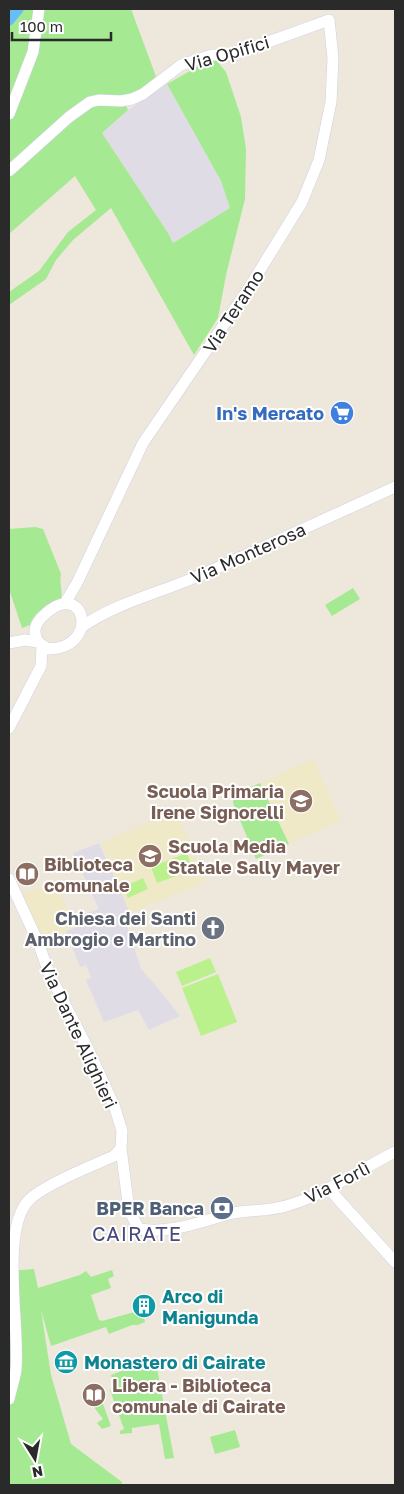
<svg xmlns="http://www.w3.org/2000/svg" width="404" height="1494" font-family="'Golos Text',sans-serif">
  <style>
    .industrial { fill: #e0dce5 }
    .education { fill: #f0e9c8 }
    .green { fill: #a5e992 }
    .pitch { fill: #baf18d }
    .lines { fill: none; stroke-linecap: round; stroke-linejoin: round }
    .river { stroke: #65bef8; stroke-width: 11 }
    .secondary-casing { stroke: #d0d1e4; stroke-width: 12 }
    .secondary { stroke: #fff; stroke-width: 11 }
    .labels { text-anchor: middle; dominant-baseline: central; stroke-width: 4; stroke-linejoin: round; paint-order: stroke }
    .street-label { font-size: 18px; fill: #2a2a2a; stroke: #fff }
    .shop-label { font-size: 18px; font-weight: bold; fill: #366cbe; stroke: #fff; text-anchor: end }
    .education-label { font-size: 18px; font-weight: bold; fill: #785e54; stroke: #fff; text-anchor: start }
    .worship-label { font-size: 18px; font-weight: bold; fill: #5b616d; stroke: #fff; text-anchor: end }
    .service-label { font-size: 18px; font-weight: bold; fill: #4e5e75; stroke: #fff; text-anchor: end }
    .culture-label { font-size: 18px; font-weight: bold; fill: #0d838f; stroke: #fff; text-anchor: start }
    .quarter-label { font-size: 20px; letter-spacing: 1px; fill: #46497e; stroke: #fff }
  </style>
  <rect width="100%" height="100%" fill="#ede8db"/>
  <path class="industrial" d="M167 84 221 181 230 208 173 243 168 233 102 133 128 110Z
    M99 843 130 913 124 916 141 969 156 986 180 1016 149 1030 138 1010 104 1022 86 980 91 978 86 965 80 967 66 931 76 927 72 918 99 909 73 853Z"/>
  <path class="education" d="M313 759 341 820 289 844 260 783Z
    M176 810 206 882 130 913 101 843Z
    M54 881 76 927 42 939 20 895Z"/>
  <path class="green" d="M9 9H131L158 82 122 97 128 110 102 133 168 233 173 243 230 208 221 181 167 84 209 60H216L226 72 241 117 246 149 245 199 226 275 218 318 194 355 111 208 73 240 56 260 46 279 9 305V292L39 271 68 232 96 210 75 176 9 234Z
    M35 527 43 529 61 574C59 583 63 591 61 600 48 605 34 611 30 625L22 628 9 589V529Z
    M353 588 360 599 332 616 325 605Z
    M260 783 289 844 256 859 233 803 234 797 251 789V787Z
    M34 1269 38 1288 80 1275 86 1271 91 1277 112 1270 114 1276 108 1279 111 1288 91 1295 99 1320 102 1321 142 1310 145 1322 138 1325H132L109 1334 106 1327 51 1346 41 1310 51 1375 71 1444 122 1482V1485H9V1271Z
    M155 1358 174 1458 165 1459 159 1424 132 1428V1433L120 1434V1431L124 1429 110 1390 115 1388 111 1375Z
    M100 1396 111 1426 102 1429 97 1423 103 1419 90 1402Z
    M235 1430 240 1447 215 1454 210 1437Z"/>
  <path class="pitch" d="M187 853 193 870 157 883 151 867Z
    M143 878 148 889 128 898 123 887Z
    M210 958 216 972 182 986 176 972Z
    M218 974 237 1022 201 1036 182 988Z"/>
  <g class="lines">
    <path class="river" d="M9 20 18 9"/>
    <g class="secondary-casing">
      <path id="secondary" d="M9 114 33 52 39 9
        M9 171 69 117 90 102 99 100 121 101 132 99 143 94 181 65 212 55H232L329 20 333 58 331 102 319 160 302 202 249 288 143 443 77 583 65 603
        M83 626C115 604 155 594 191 579 259 550 327 518 395 487
        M9 643 25 640 38 642 48 649C103 648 84 573 41 618 34 626 33 633 38 642
        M9 728 41 666 42 647
        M9 879 38 942 49 973 89 1051 115 1108 122 1131 121 1148 128 1203 131 1214 139 1229C170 1234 200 1222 229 1214 247 1209 267 1212 286 1206 325 1195 359 1170 395 1152
        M329 1189 395 1262
        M9 1399C11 1389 15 1379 16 1369 20 1328 0 1229 29 1200 44 1185 87 1168 107 1159L114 1156 121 1148"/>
    </g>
    <use href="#secondary" class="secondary"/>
  </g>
  <defs>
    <g id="supermarket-disc" transform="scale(1.25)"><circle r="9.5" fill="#3f7fe0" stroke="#fff"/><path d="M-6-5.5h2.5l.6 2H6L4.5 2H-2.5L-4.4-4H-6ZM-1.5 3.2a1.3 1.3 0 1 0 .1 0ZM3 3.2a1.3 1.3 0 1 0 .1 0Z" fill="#fff"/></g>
    <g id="school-disc" transform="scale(1.25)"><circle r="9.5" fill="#8d6e63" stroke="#fff"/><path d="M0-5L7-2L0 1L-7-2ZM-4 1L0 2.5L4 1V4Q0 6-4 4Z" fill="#fff"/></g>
    <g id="library-disc" transform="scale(1.25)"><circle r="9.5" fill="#8d6e63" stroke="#fff"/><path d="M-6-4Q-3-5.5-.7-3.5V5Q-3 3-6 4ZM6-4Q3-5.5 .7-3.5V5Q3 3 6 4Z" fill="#fff"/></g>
    <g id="church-disc" transform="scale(1.25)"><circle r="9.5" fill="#6b7280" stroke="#fff"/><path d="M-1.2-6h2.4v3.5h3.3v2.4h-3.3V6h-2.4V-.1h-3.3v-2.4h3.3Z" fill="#fff"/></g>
    <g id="bank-disc" transform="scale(1.25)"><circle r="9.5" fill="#5c6f8a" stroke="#fff"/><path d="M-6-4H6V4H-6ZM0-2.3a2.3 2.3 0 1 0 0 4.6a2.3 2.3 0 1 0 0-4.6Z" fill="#fff"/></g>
    <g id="building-disc" transform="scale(1.25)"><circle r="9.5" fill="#0f9aa8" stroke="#fff"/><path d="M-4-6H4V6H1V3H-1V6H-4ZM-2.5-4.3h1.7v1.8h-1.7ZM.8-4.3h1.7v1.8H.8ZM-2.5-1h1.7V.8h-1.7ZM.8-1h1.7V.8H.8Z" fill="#fff"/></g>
    <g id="museum-disc" transform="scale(1.25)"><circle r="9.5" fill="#0f9aa8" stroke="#fff"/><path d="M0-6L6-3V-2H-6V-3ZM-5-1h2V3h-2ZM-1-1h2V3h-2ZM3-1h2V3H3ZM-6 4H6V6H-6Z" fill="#fff"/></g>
  </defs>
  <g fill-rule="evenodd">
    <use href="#supermarket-disc" x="342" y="413"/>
    <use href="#school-disc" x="301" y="801"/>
    <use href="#school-disc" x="150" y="856"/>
    <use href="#library-disc" x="27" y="874"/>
    <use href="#church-disc" x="213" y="928"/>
    <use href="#bank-disc" x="222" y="1208"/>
    <use href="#building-disc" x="144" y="1306"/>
    <use href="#museum-disc" x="66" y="1362"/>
    <use href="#library-disc" x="94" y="1395"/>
  </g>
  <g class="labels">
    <g class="street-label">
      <text transform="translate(227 53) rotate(-16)">Via Opifici</text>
      <text transform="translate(233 311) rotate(-57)">Via Teramo</text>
      <text transform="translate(248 553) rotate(-24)">Via Monterosa</text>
      <text transform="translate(79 1035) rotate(65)">Via Dante Alighieri</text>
      <text transform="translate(337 1182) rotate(-27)">Via Forlì</text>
    </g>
    <g class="shop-label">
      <text x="324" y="413">In's Mercato</text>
    </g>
    <g class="education-label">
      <text x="284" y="791" text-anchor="end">Scuola Primaria<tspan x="284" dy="21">Irene Signorelli</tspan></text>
      <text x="168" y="846">Scuola Media<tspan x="168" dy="21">Statale Sally Mayer</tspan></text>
      <text x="44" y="864">Biblioteca<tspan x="44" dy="21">comunale</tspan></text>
      <text x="112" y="1385">Libera - Biblioteca<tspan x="112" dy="21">comunale di Cairate</tspan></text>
    </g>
    <g class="worship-label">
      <text x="196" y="918">Chiesa dei Santi<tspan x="196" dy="21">Ambrogio e Martino</tspan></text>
    </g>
    <g class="service-label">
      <text x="204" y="1208">BPER Banca</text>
    </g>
    <g class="culture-label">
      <text x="162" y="1296">Arco di<tspan x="162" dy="21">Manigunda</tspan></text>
      <text x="84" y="1362">Monastero di Cairate</text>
    </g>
    <g class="quarter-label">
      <text x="137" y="1233">CAIRATE</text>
    </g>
  </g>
  <rect width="404" height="1494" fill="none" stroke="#2a2a2a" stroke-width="20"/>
  <g transform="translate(35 1459) rotate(169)" stroke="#ffffff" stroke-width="4" paint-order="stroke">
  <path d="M0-4L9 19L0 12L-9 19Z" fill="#2a2a2a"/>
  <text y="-8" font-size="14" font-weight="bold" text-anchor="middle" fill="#2a2a2a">N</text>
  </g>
  <path d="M12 32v8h99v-8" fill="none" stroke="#2a2a2a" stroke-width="2.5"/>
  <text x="20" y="32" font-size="15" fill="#2a2a2a" stroke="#ffffff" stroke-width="4" paint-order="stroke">100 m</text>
</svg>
